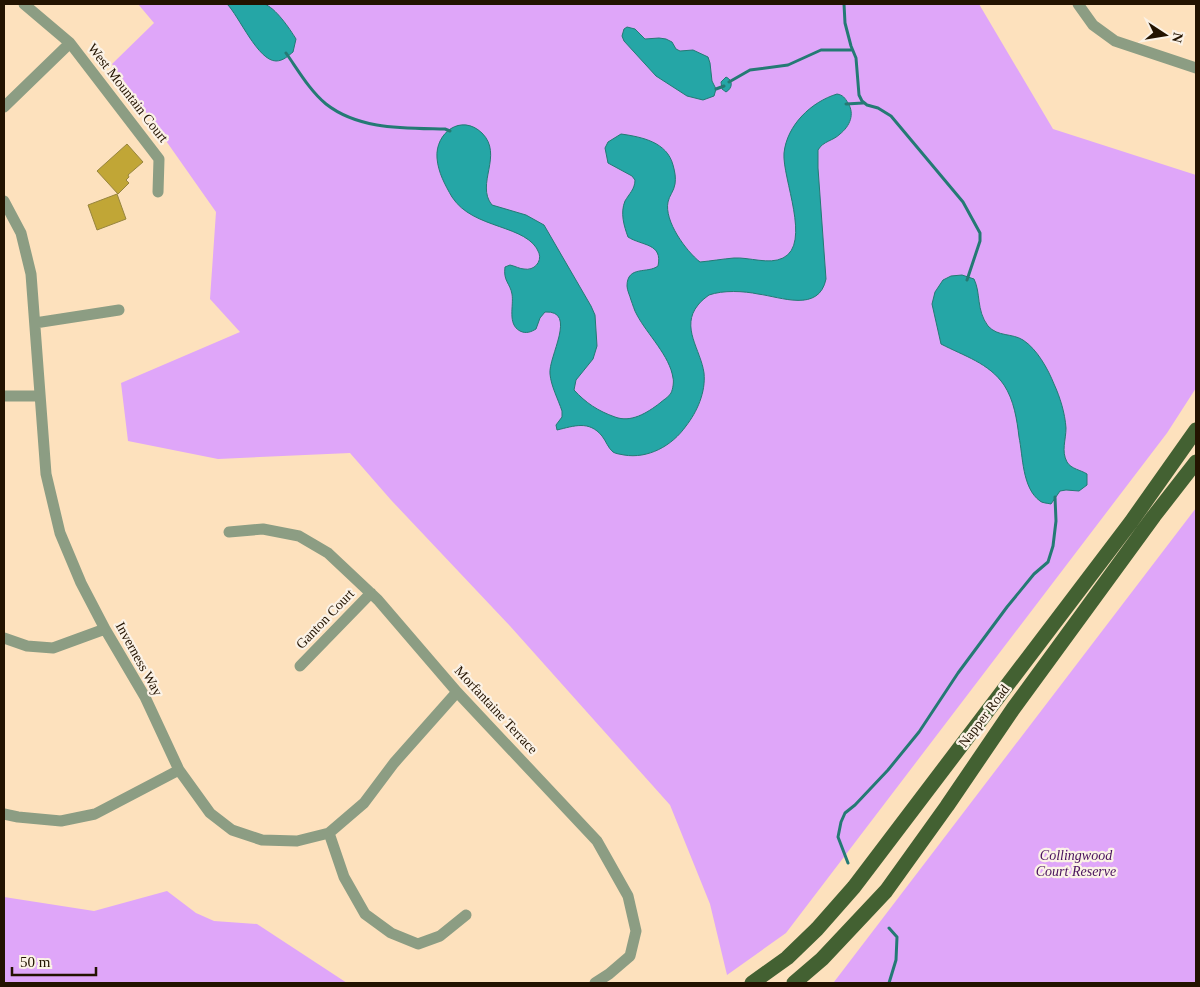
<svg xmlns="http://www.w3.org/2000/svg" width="1200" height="987" font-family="Georgia,serif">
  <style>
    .green { fill: #dfa6f9 }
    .water { fill: #25a6a6; stroke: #247a74 }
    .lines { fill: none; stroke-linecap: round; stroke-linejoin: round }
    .stream { stroke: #247a74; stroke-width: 3 }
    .building { fill: #c1a636; stroke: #97853e }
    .minor { stroke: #8c9d83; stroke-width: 11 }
    .major { stroke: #436132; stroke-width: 15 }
    .labels { text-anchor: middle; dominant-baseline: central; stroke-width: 4.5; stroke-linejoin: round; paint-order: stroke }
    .street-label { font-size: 14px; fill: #231300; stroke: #fbf2e6 }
    .park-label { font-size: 14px; font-style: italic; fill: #48115c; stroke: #fbf2e6 }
  </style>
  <rect width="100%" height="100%" fill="#fde1bd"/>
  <path class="green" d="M138 4H979L1053 129 1196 175V388L1167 433 786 933 727 975 710 904 670 805 510 626 391 500 350 453 218 459 128 441 121 383 240 332 210 299 216 212 112 64 154 23Z
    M1196 508V983H833L834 982Z
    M167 891 196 913 214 921 257 924 347 983H4V897L94 911Z"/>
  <path class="water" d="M227 4C237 4 254 1 264 4 275 7 290 29 296 39L293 52C288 56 283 61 276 61 258 61 239 16 227 4Z
    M627 27 635 29 645 39 659 38 666 39 672 42 676 49 680 51 693 50 708 57 710 63 712 81 716 89 714 96 703 100 687 96 656 76 624 41 622 36 624 29Z
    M726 77C733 80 733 88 726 92L722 89 721 82Z
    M837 94C843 95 845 98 848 103 855 114 850 126 840 134 833 141 823 141 818 150V168L826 279C819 313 781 297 758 294 744 291 723 290 709 295 705 298 701 301 698 305 680 327 701 350 704 373 706 392 697 412 686 426 672 446 648 459 624 455 620 454 616 454 613 452 608 448 606 441 602 436 589 420 574 426 557 430L556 425 562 417V411C558 399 551 386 550 374 548 357 578 310 545 312L540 318 536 329C531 332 526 334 520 331 507 324 514 306 512 294 510 283 503 281 505 267L510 265C515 266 520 269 524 269 534 271 542 262 539 253 528 224 473 230 452 197 445 185 438 172 437 158 435 133 461 113 482 133 504 155 475 184 492 205L526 215 544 225 591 306 595 315 597 346 593 359 576 380 574 390C586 403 598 411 615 417 631 423 647 413 660 403 663 400 669 397 671 393 673 389 674 381 673 378 670 356 647 334 637 315 634 310 633 305 631 300 630 296 627 290 627 286 627 265 648 274 658 266 663 243 642 246 628 237 624 226 620 213 625 201 629 194 635 189 635 180L632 176 608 163 605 148 608 142 621 134C642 137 667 142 673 165 675 172 676 178 675 184 674 191 669 196 668 202 664 221 686 251 700 262 711 261 722 259 734 258 749 257 769 265 783 258 812 244 782 178 784 153 787 125 811 102 837 94Z
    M962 275 974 279C981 293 976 310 988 326 998 337 1012 333 1023 340 1037 349 1048 369 1054 384 1060 397 1065 413 1066 428 1066 440 1061 451 1067 462 1071 469 1081 470 1087 474V485L1079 491 1066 490 1060 491 1051 504C1047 503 1042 503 1040 501 1022 488 1023 456 1019 437 1017 420 1014 400 1004 385 989 363 964 356 941 344L932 304 935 292 943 280 951 276Z"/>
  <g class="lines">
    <path class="stream" d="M844 4 845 23 851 46 856 58 859 95 862 101 867 105 878 108 891 116 963 202 980 233V241L967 280
      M286 53C298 70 310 91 326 104 359 130 405 128 445 129L450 131
      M729 82 750 70 788 65 821 50H852
      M716 89 724 86
      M846 104 863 103
      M848 863 838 837 841 822 845 813 855 805 888 770 919 732 958 673 1007 607 1034 574 1048 562 1053 546 1056 521 1055 497
      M889 928 897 937 896 960 889 983"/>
  </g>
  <path class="building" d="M127 144 143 162 128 175 129 177 126 180 129 183 118 194 97 171Z
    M117 194 126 219 97 230 88 205Z"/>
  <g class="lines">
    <path class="minor" d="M24 4 70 43 159 159 158 192
      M1078 4 1093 25 1115 41 1196 68
      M4 107 70 43
      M4 201 21 233 31 274 46 474 60 533 81 583 105 629 145 697 179 770 210 813 232 830 262 840 297 841 329 833 364 803 394 763 457 692
      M35 323 119 310
      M4 396H40
      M229 532 263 529 299 536 328 553 378 600 457 692 597 841 628 896 636 931 630 956 609 974 595 983
      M4 638 27 646 53 648 105 629
      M300 666 371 593
      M4 814 18 817 61 821 95 814 179 770
      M329 833 344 877 365 914 391 933 418 944 440 936 466 915"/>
    <path class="major" d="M752 983 787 958 817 929 854 887 1131 522 1196 430
      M794 983 822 959 886 891 947 806 1013 709 1154 516 1196 462"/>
  </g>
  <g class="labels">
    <g class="street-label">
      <text transform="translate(128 93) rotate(52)">West Mountain Court</text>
      <text transform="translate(325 619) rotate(-46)">Ganton Court</text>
      <text transform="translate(139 659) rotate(61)">Inverness Way</text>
      <text transform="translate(496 710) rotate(47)">Morfantaine Terrace</text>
      <text transform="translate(984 716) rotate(-53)">Napper Road</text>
    </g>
    <g class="park-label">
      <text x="1076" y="855">Collingwood<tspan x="1076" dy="16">Court Reserve</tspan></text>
    </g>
  </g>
  <rect width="1200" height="987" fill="none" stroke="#231300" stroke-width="10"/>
  <g transform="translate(1165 35) rotate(102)" stroke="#fbf2e6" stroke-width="4" paint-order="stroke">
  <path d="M0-4L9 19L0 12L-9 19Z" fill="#231300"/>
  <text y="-8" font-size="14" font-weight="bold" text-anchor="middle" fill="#231300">N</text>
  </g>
  <path d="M12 967v8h84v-8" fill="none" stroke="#231300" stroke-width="2.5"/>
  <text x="20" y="967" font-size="15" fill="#231300" stroke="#fbf2e6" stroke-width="4" paint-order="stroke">50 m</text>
</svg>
